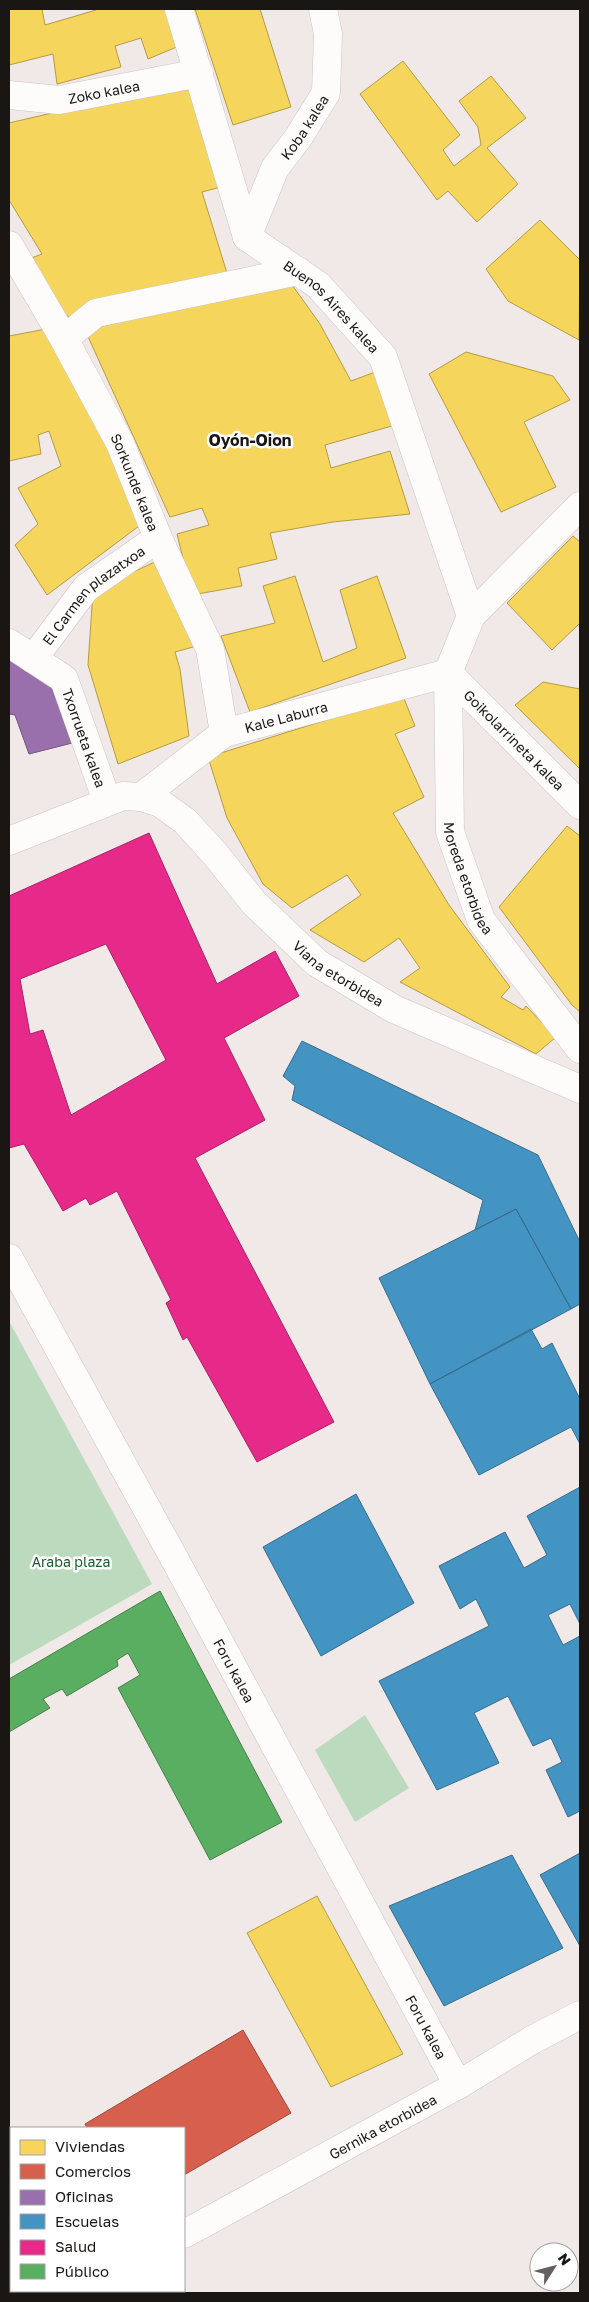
<svg xmlns="http://www.w3.org/2000/svg" width="589" height="2302" font-family="'Golos Text',sans-serif">
  <style>
    .green { fill: #bcdabd }
    .homes { fill: #f6d55c; stroke: #b49c46 }
    .shops { fill: #d6604d; stroke: #9e4a3c }
    .offices { fill: #9970ab; stroke: #73557e }
    .schools { fill: #4393c3; stroke: #376e8e }
    .health { fill: #e7298a; stroke: #aa2367; fill-rule: evenodd }
    .public { fill: #5aae61; stroke: #47804a }
    .lines { fill: none; stroke-linecap: round; stroke-linejoin: round }
    .pedestrian-casing { stroke: #cac6c4; stroke-width: 29 }
    .minor-casing { stroke: #cac6c4; stroke-width: 29 }
    .tertiary-casing { stroke: #cac6c4; stroke-width: 29 }
    .pedestrian { stroke: #fdfcfb; stroke-width: 28 }
    .minor { stroke: #fdfcfb; stroke-width: 28 }
    .tertiary { stroke: #fdfcfb; stroke-width: 28 }
    .labels { text-anchor: middle; dominant-baseline: central; stroke-width: 5; stroke-linejoin: round; paint-order: stroke }
    .street-label { font-size: 14px; fill: #1a1614; stroke: #fff }
    .park-label { font-size: 14px; fill: #195b2b; stroke: #fff }
    .quarter-label { font-size: 16px; font-weight: bold; fill: #1a1614; stroke: #fff }
  </style>
  <rect width="100%" height="100%" fill="#f0e9e7"/>
  <path class="green" d="M9 1321 152 1584 9 1665Z
    M365 1715 409 1788 355 1822 315 1750Z"/>
  <path class="homes" d="M9 9H42L45 25 96 10V9H170L179 46 148 59 141 38 115 46 121 67 57 84 53 54 9 65Z
    M195 9H260L291 107 233 125Z
    M403 61 460 135 443 150 454 166 481 145 478 127 459 101 491 76 526 118 487 148 518 184 477 222 448 191 437 200 360 94Z
    M190 81 221 187 202 192 227 273 75 318 55 313 26 260 42 254 9 200V123Z
    M540 220 580 260 579 340 508 301 486 269Z
    M290 282 320 324 351 381 378 371 399 424 325 445 331 468 390 451 410 514 333 522 270 533 277 559 238 568 242 586 192 595 177 534 209 525 202 508 170 517 85 330Z
    M46 329 147 520 47 595 15 545 38 524 18 488 61 466 49 431 38 435 41 454 9 461V336Z
    M466 352 553 376 570 400 524 422 556 487 501 512 429 374Z
    M573 536 580 542V623L552 650 507 603Z
    M161 559 204 644 175 652 180 669 189 736 118 764 88 665 93 591Z
    M295 576 323 662 357 648 340 590 377 576 406 658 250 712 221 636 275 623 263 586Z
    M543 682 580 689V769L515 705Z
    M403 696 415 726 395 734 424 797 393 813 449 905 510 987 501 997 523 1010 526 1006 556 1037 536 1054 400 982 420 968 399 938 364 962 310 930 361 895 347 875 292 908 263 884 227 818 208 757Z
    M567 826 580 836V1012L572 1005 499 907Z
    M317 1896 403 2054 331 2087 247 1933Z
    M11 2165V2266L9 2268V2167Z"/>
  <path class="shops" d="M243 2030 291 2113 184 2175V2128H87L85 2124Z"/>
  <path class="offices" d="M9 660 60 683 84 740 29 754 15 715 9 714Z"/>
  <path class="schools" d="M302 1041 538 1155 580 1242V1304L571 1309 516 1209 475 1230 483 1200 292 1100 295 1086 283 1076Z
    M516 1209 571 1309 430 1384 379 1278Z
    M531 1329 542 1349 552 1343 580 1399V1444L571 1427 479 1475 430 1384Z
    M580 1487V1624L570 1604 548 1615 563 1645 580 1636V1811L568 1817 546 1770 562 1762 551 1738 533 1746 508 1696 474 1713 499 1763 437 1790 379 1681 489 1626 476 1599 460 1609 439 1566 505 1532 524 1568 547 1555 527 1516Z
    M356 1494 414 1603 321 1656 263 1547Z
    M580 1853V1946L540 1875Z
    M512 1855 563 1948 444 2006 389 1906Z"/>
  <path class="health" d="M149 833 217 984 275 951 299 996 224 1038 265 1120 195 1158 334 1422 257 1462 187 1337 183 1340 166 1303 171 1300 117 1191 90 1205 86 1198 63 1211 24 1144 9 1148V896ZM106 944 166 1060 71 1115 43 1030 30 1034 20 979Z"/>
  <path class="public" d="M160 1591 282 1822 210 1860 118 1688 140 1675 128 1653 117 1660 118 1666 67 1696 62 1689 43 1699 50 1708 9 1732V1679Z"/>
  <g class="lines">
    <g class="pedestrian-casing">
      <g id="pedestrian">
        <path id="s1" d="M9 95 59 100 199 73"/>
        <path d="M64 339 96 313 298 271"/>
        <path id="s2" d="M33 659 86 588 158 538"/>
        <path id="s3" d="M9 1258 180 1569 458 2085"/>
      </g>
    </g>
    <g class="minor-casing">
      <g id="minor">
        <path id="s4" d="M179 9 247 237 318 285 383 357 471 616 448 673 450 832 481 920 580 1049"/>
        <path id="s5" d="M247 237 275 168 298 138 326 93 328 34 323 9"/>
        <path id="s6" d="M9 245 64 339 120 443 158 538 210 649 224 733"/>
        <path d="M471 616 580 506"/>
        <path id="s7" d="M9 643 64 679 107 801"/>
        <path id="s8" d="M448 673 580 805"/>
        <path id="s9" d="M141 797 224 733 448 673"/>
        <path id="s10" d="M184 2234 458 2085 532 2040 580 2015"/>
        <path d="M74 2293 79 2291"/>
      </g>
    </g>
    <g class="tertiary-casing">
      <g id="tertiary">
        <path id="s11" d="M9 841 123 796 141 797 160 803 185 821 216 855 254 903 317 963 394 1009 580 1089"/>
      </g>
    </g>
    <use href="#pedestrian" class="pedestrian"/>
    <use href="#minor" class="minor"/>
    <use href="#tertiary" class="tertiary"/>
  </g>
  <g class="labels">
    <g class="street-label">
      <text stroke="none"><textPath href="#s1" startOffset="96">Zoko kalea</textPath></text>
      <text stroke="none"><textPath href="#s5" startOffset="125">Koba kalea</textPath></text>
      <text stroke="none"><textPath href="#s4" startOffset="348">Buenos Aires kalea</textPath></text>
      <text stroke="none"><textPath href="#s6" startOffset="269">Sorkunde kalea</textPath></text>
      <text stroke="none"><textPath href="#s2" startOffset="89">El Carmen plazatxoa</textPath></text>
      <text stroke="none"><textPath href="#s9" startOffset="169">Kale Laburra</textPath></text>
      <text stroke="none"><textPath href="#s7" startOffset="128">Txorrueta kalea</textPath></text>
      <text stroke="none"><textPath href="#s8" startOffset="94">Goikolarrineta kalea</textPath></text>
      <text stroke="none"><textPath href="#s4" startOffset="964">Moreda etorbidea</textPath></text>
      <text stroke="none"><textPath href="#s11" startOffset="409">Viana etorbidea</textPath></text>
      <text stroke="none"><textPath href="#s3" startOffset="470">Foru kalea</textPath></text>
      <text stroke="none"><textPath href="#s3" startOffset="875">Foru kalea</textPath></text>
      <text stroke="none"><textPath href="#s10" startOffset="226">Gernika etorbidea</textPath></text>
    </g>
    <g class="park-label">
      <text x="71" y="1561">Araba plaza</text>
    </g>
    <g class="quarter-label">
      <text x="250" y="440">Oyón-Oion</text>
    </g>
  </g>
  <rect width="589" height="2302" fill="none" stroke="#1a1614" stroke-width="20"/>
  <rect x="10" y="2127" width="175" height="165" fill="#ffffff" stroke="#a3a2a1"/>
  <rect x="20" y="2140" width="25" height="15" fill="#f6d55c" stroke="#a3a2a1"/>
  <text x="55" y="2152" font-size="15" fill="#1a1614">Viviendas</text>
  <rect x="20" y="2164" width="25" height="15" fill="#d6604d" stroke="#a3a2a1"/>
  <text x="55" y="2177" font-size="15" fill="#1a1614">Comercios</text>
  <rect x="20" y="2190" width="25" height="15" fill="#9970ab" stroke="#a3a2a1"/>
  <text x="55" y="2202" font-size="15" fill="#1a1614">Oficinas</text>
  <rect x="20" y="2214" width="25" height="15" fill="#4393c3" stroke="#a3a2a1"/>
  <text x="55" y="2227" font-size="15" fill="#1a1614">Escuelas</text>
  <rect x="20" y="2240" width="25" height="15" fill="#e7298a" stroke="#a3a2a1"/>
  <text x="55" y="2252" font-size="15" fill="#1a1614">Salud</text>
  <rect x="20" y="2264" width="25" height="15" fill="#5aae61" stroke="#a3a2a1"/>
  <text x="55" y="2277" font-size="15" fill="#1a1614">Público</text>
  <g transform="translate(554 2267) rotate(54)"><circle r="24" fill="#ffffff" stroke="#a3a2a1"/>
  <path d="M0-4L9 19L0 12L-9 19Z" fill="#65605e"/>
  <text y="-8" font-size="14" font-weight="bold" text-anchor="middle" fill="#1a1614">N</text>
  </g>
</svg>
